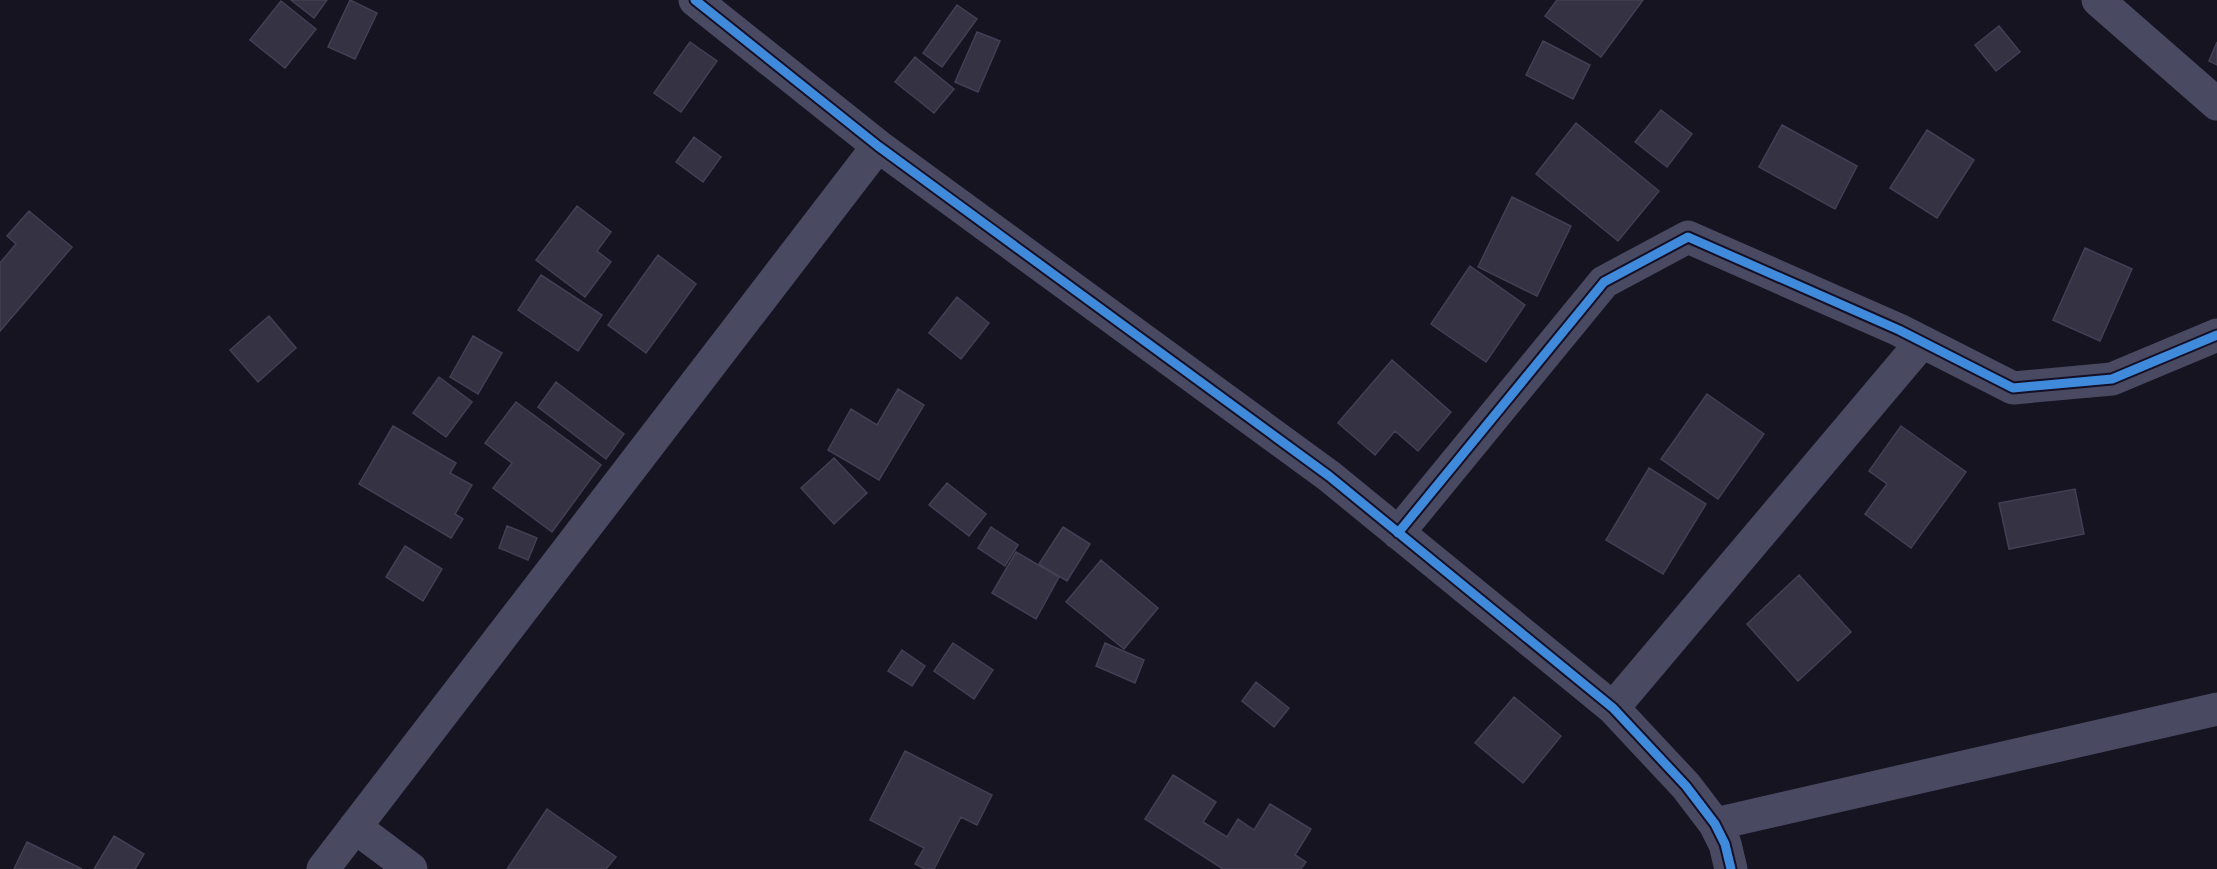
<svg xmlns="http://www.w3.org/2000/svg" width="2217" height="869" font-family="Helvetica,sans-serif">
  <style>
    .building { fill: #343243; stroke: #433f54; stroke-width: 1.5 }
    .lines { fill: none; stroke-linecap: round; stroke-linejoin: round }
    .minor { stroke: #4a4962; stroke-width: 33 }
    .cycleway-casing { stroke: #130f26; stroke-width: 13 }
    .cycleway { stroke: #408adc; stroke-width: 9 }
  </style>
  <rect width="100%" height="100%" fill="#161421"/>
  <path class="building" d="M291 0H327L314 18Z
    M350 0 377 13 355 59 328 47Z
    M1557 0H1643L1601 57 1545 16Z
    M281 1 316 29 285 68 250 40Z
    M957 5 977 19 942 67 923 53Z
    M1999 26 2020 52 1996 71 1975 45Z
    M977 32 1000 41 978 92 955 82Z
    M1543 41 1590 65 1573 99 1526 75Z
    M690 42 717 61 681 112 654 93Z
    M2217 42V65L2209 61Z
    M915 57 954 89 934 113 895 82Z
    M1661 110 1692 134 1667 167 1635 142Z
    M1576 123 1659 191 1618 241 1536 174Z
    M1782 125 1857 166 1835 209 1759 167Z
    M1927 130 1974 160 1937 218 1890 188Z
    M694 137 721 157 703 182 676 162Z
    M1512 197 1571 226 1537 296 1478 267Z
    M577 206 611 232 597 251 611 262 585 297 536 260Z
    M29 211 72 247 0 331V263L16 244 7 236Z
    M2085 248 2132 269 2100 341 2053 320Z
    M658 255 696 284 646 353 608 325Z
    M1470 266 1525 305 1486 362 1431 324Z
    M541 275 602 315 578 351 518 310Z
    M957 297 989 323 961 359 929 333Z
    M269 316 296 348 258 382 230 350Z
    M473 336 502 353 478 394 450 377Z
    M1392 360 1451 412 1418 451 1395 431 1375 455 1338 423Z
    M439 377 472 402 446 437 413 413Z
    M556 382 624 434 606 459 538 407Z
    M898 389 924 405 879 480 828 450 851 409 877 425Z
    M1707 394 1764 434 1718 499 1661 459Z
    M516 402 601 465 552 532 493 488 512 463 485 443Z
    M393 426 456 463 450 473 472 485 455 514 463 519 451 538 359 484Z
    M1901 426 1966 472 1911 548 1865 514 1887 484 1869 471Z
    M834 458 867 493 834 524 801 488Z
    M1649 468 1706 504 1663 574 1606 540Z
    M947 483 986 514 969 536 929 505Z
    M2075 489 2084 534 2009 549 1999 503Z
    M507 526 537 538 528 560 499 548Z
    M991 527 1018 545 1005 566 978 548Z
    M1063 527 1090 544 1067 581 1039 564Z
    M405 546 442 569 423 601 386 577Z
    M1016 552 1059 577 1036 619 992 593Z
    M1101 560 1158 608 1124 649 1066 602Z
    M1799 575 1851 632 1798 681 1747 624Z
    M953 643 993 670 974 699 934 671Z
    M1105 643 1144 660 1135 683 1096 666Z
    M902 650 925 666 912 686 888 671Z
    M1256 682 1289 708 1274 727 1242 701Z
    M1514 697 1561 736 1523 783 1475 743Z
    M905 751 992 795 977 825 961 817 934 869H925L915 864 924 848 870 820Z
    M1173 775 1216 802 1203 822 1227 837 1238 819 1254 830 1270 804 1311 829 1295 855 1306 862 1301 869H1223L1145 819Z
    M547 809 616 857 606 869H507Z
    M114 836 144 854 135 869H94Z
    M27 842 82 869H14Z"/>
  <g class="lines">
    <path class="minor" d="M695 0 878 146 1329 476 1613 708 1686 786 1715 824 1725 844 1731 869
      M2098 0 2217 104
      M1398 533 1604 282 1688 237 1899 330 2013 388 2112 379 2217 335
      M1613 708 1922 342
      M1715 824 2217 709
      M355 827 411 869
      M323 869 878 146"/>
    <g class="cycleway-casing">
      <path id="cycleway" d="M695 0 878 146 1329 476 1613 708 1686 786 1715 824 1725 844 1731 869
        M1398 533 1604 282 1688 237 1899 330 2013 388 2112 379 2217 335"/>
    </g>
    <use href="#cycleway" class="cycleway"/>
  </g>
</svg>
